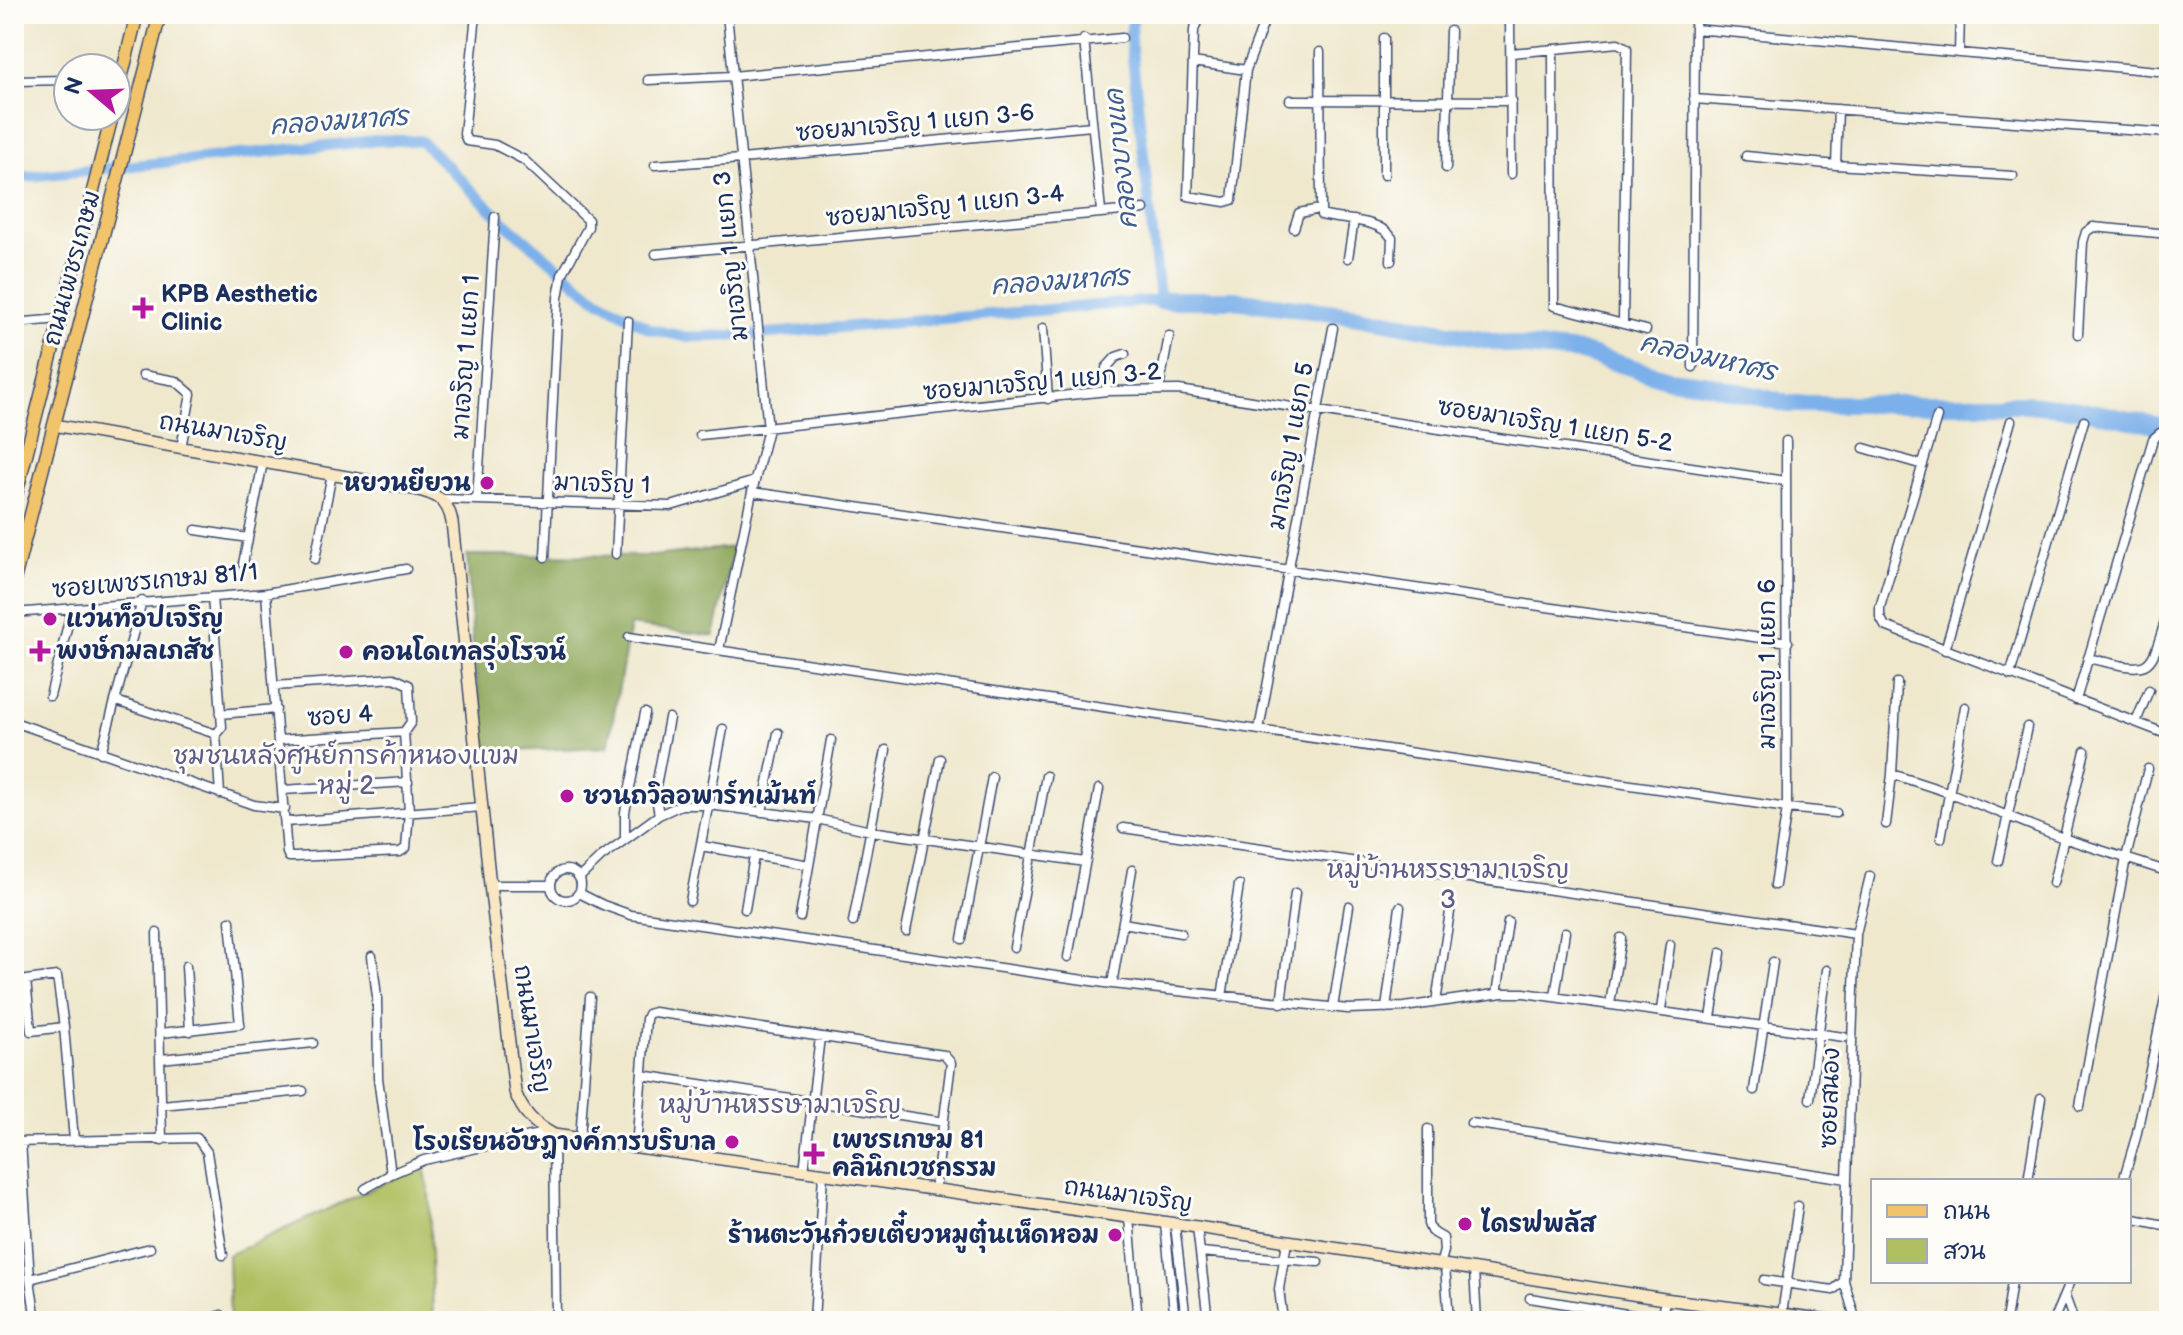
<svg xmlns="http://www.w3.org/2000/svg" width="2183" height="1335" font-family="'Balsamiq Sans','Playpen Sans Thai',sans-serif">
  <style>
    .green { fill: #b0bf62; stroke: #667760; stroke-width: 2 }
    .forest { fill: #8ca658; stroke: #546a5b; stroke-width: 2 }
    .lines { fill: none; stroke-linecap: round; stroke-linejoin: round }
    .canal { stroke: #7cb0ea; stroke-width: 11 }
    .river { stroke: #7cb0ea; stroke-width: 18 }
    .street-casing { stroke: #3b4b6f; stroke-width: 11 }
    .secondary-casing { stroke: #3b4b6f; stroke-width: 14 }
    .primary-casing { stroke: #3b4b6f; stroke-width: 15 }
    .street { stroke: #fff; stroke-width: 8 }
    .secondary { stroke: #f9e7c3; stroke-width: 11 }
    .primary { stroke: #f1c36a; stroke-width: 12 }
    .poi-dot { fill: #b5179e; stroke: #fdfcf7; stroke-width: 3 }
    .labels { text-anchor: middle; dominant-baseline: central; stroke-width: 6; stroke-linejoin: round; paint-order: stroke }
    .street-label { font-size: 24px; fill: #1b2f5e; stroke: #fdfcf7 }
    .poi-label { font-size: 24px; font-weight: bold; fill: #1b2f5e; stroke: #fdfcf7; text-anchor: start }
    .water-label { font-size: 26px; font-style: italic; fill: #3d5c8f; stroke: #fdfcf7 }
    .neighbourhood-label { font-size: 26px; fill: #5e5e88; stroke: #fdfcf7 }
  </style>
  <rect width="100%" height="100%" fill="#fdfcf7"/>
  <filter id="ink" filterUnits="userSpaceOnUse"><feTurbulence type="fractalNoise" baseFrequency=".0125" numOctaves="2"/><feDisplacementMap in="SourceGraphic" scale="16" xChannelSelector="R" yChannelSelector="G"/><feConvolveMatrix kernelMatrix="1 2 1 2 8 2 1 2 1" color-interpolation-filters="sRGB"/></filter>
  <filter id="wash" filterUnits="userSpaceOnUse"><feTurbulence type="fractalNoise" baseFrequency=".006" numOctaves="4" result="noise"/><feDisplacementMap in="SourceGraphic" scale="32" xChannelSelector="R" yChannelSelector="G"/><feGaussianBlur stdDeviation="1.8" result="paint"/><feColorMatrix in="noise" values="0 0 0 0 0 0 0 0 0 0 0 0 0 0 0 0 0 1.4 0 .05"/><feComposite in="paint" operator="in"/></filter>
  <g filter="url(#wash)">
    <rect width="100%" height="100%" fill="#efe8cd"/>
    <path class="green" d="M424 1165 429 1195 433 1321H230L228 1255Z"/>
    <path class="forest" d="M734 547 714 636 630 625 608 747 487 752 474 661 467 555 654 556Z"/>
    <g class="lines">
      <path class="canal" d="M14 178 380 140 421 141 502 220 591 295 650 329 686 337 753 335 1160 300 1130 36 1134 14"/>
      <path class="river" d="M1160 300H1234L1359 316 1525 347 1581 352 1669 379 1703 383 1788 404H2025L2073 408 2169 428"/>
    </g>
  </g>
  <g filter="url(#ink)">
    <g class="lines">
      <g class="street-casing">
        <path id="street" d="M476 14 464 134 467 141 495 145 524 160 588 220V227L562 275 558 298 545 557
          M1200 14 1194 30 1188 196 1225 202 1232 200 1246 70 1267 14
          M1510 14 1511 174
          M1695 29 2169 72
          M1384 38V175
          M1084 39 1101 211
          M1553 49 1554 306 1646 330
          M1320 52 1321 215C1342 221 1379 218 1392 238L1391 261
          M1512 53 1618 43 1627 48 1623 323
          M1959 53 1960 14
          M1193 62 1246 70
          M648 80 733 76 1122 38
          M14 81 68 80
          M1694 99 2169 133
          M1290 100 1512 101
          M1746 156 1836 165 2013 176
          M655 165 742 159 1092 126
          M1836 165 1838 109
          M1446 168 1450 31
          M1294 228 1299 213 1320 209
          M656 254 1144 209
          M1348 258 1354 220
          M14 323 60 319
          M1043 328 1048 399
          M2078 334 2083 242 2086 232 2093 227 2169 234
          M1693 367 1695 14
          M143 375 176 381 191 394 181 448
          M1159 389 1169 336
          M1107 391 1106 368 1116 357 1125 354
          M1937 417 1880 607V617L1885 626 2169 735
          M700 435 1107 391 1179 390 1785 481
          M1864 448 1923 465
          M752 492 1788 642
          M443 499 671 506 755 481
          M477 500 495 217
          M196 530 248 538
          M616 554 628 321
          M315 559 332 474
          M243 564 263 462
          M266 593 287 853 289 857H295L400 852 406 848 409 812 404 732 411 722 409 685 394 678 274 686
          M212 597 222 727 216 734 220 794
          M14 613 266 593 406 569
          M629 637 1787 808 1836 813
          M719 650 752 492 768 429 727 14
          M1945 650 2011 421
          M2088 658C2157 674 2148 674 2169 609
          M2010 675 2084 421
          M50 696 72 608
          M2076 700 2153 439 2160 433 2169 436
          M116 701 216 734
          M220 714 276 709
          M14 722 254 805 285 809
          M2136 722 2149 690
          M1259 730 1333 328
          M279 740 404 732
          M101 753 142 601
          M1892 774 1950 793 2063 838 2169 872
          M283 790 408 782
          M762 812 778 733
          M659 815 655 791 669 718
          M286 822 482 807
          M1886 824 1892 774 1897 683
          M1123 828 1856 934
          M1941 838 1965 707
          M625 839V812L645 713
          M701 846 809 865
          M1998 861 2027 727
          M551 885a15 15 0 1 1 30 0a15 15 0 1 1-30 0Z
          M579 878 601 857 659 815 681 805H709L817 819 871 831 1085 862
          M2053 883 2085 751
          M490 885H550
          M1775 885 1787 808 1786 441
          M579 893 603 905 631 915 1112 984 1348 1009 1404 1007 1502 993H1524L1844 1037
          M690 901 723 729
          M745 909 754 856
          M800 917 831 740
          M853 922 886 750
          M1123 923 1181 933
          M906 931 940 759
          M157 933 162 1140
          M962 939 992 777
          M1014 947 1046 776
          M372 956 377 997 378 1078 391 1174 424 1160 548 1132
          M1068 957 1099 789
          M186 966 190 1031
          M1112 984 1132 870
          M1497 994 1508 922
          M1555 996 1565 932
          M1222 997 1239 885
          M1436 1002 1450 912
          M1281 1003 1295 893
          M1610 1004 1621 938
          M1333 1008 1349 906
          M1386 1008 1400 907
          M1661 1010 1670 945
          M1711 1018 1721 953
          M64 1027 31 1031 26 980 57 976 64 1027 74 1140
          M161 1033 240 1024 230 921
          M161 1059 313 1043
          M642 1075 944 1122
          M1754 1090 1773 962
          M1810 1099 1827 970
          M162 1105 303 1091
          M2080 1106 2126 858 2148 769
          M1471 1123 1847 1179
          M1428 1129V1224L1431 1231 1443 1238 1444 1251 1440 1265
          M554 1135 556 1321
          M580 1140 590 997
          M14 1142 197 1138 207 1152 223 1255
          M21 1142 30 1279 36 1321
          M636 1148 646 1019 648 1014 654 1012 944 1055 951 1063 935 1190
          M804 1171 820 1037
          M2028 1181 2041 1098
          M2123 1181 2136 1137 2169 979
          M365 1189 391 1174
          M1129 1218 1138 1321
          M2129 1218 2169 1226
          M1165 1224 1175 1321
          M1175 1225 1186 1321
          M1197 1227 1208 1321
          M1200 1252 1318 1262
          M1445 1266 1449 1321
          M1474 1270 1477 1321
          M30 1279 150 1248
          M1764 1280 1833 1290 1844 1281
          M2065 1296 2074 1321
          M1530 1298 1669 1321
          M14 1301 21 1300
          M1782 1314 1798 1206
          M208 1321 221 1315
          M814 1321 823 1174
          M1283 1321 1279 1289 1287 1242
          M1666 1321 1668 1314 1663 1309 1666 1299
          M1856 1321 1844 1281 1847 1179 1856 934 1870 876
          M2006 1321 2012 1281
          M2053 1321 2070 1281"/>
      </g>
      <g class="secondary-casing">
        <path id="secondary" d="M54 425 414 489C436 494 448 499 452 522L490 885 515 1092C523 1113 534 1124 554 1135L1197 1227 1664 1299 1836 1321"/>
      </g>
      <g class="primary-casing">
        <path id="primary" d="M116 99 137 14
          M14 502 112 116
          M14 580 160 14"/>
      </g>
      <use href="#street" class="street"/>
      <use href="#secondary" class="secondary"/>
      <use href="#primary" class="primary"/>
    </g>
  </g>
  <g class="poi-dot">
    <path d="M139 296h8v8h8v8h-8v8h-8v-8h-8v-8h8z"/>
    <circle cx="487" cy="483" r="8"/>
    <circle cx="50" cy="619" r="8"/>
    <path d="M36 639h8v8h8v8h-8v8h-8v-8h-8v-8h8z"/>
    <circle cx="346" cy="652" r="8"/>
    <circle cx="567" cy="796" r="8"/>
    <circle cx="732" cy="1142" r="8"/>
    <path d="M810 1142h8v8h8v8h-8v8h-8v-8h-8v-8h8z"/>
    <circle cx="1465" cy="1224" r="8"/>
    <circle cx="1115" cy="1235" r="8"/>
  </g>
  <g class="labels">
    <g class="street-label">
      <text transform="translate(915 123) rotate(-5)">ซอยมาเจริญ 1 แยก 3-6</text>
      <text transform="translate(945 206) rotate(-6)">ซอยมาเจริญ 1 แยก 3-4</text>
      <text transform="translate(731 256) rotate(-96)">มาเจริญ 1 แยก 3</text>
      <text transform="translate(72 268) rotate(-75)">ถนนเพชรเกษม</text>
      <text transform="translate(466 357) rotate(-86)">มาเจริญ 1 แยก 1</text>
      <text transform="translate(1042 382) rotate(-5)">ซอยมาเจริญ 1 แยก 3-2</text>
      <text transform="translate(1555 425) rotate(9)">ซอยมาเจริญ 1 แยก 5-2</text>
      <text transform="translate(223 432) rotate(10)">ถนนมาเจริญ</text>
      <text transform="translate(1291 446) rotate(-80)">มาเจริญ 1 แยก 5</text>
      <text transform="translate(602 484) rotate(2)">มาเจริญ 1</text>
      <text transform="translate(155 581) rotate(-5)">ซอยเพชรเกษม 81/1</text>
      <text transform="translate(1767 664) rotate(-90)">มาเจริญ 1 แยก 6</text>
      <text transform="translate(340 716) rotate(-4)">ซอย 4</text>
      <text transform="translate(532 1029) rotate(81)">ถนนมาเจริญ</text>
      <text transform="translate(1830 1098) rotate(-88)">ซอยสนอง</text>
      <text transform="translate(1128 1195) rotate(8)">ถนนมาเจริญ</text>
    </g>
    <g class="poi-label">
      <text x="161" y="294">KPB Aesthetic<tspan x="161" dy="28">Clinic</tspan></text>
      <text x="471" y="483" text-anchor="end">หยวนยียวน</text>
      <text x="66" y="619">แว่นท็อปเจริญ</text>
      <text x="56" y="651">พงษ์กมลเภสัช</text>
      <text x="362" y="652">คอนโดเทลรุ่งโรจน์</text>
      <text x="583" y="796">ชวนถวิลอพาร์ทเม้นท์</text>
      <text x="832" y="1140">เพชรเกษม 81<tspan x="832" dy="28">คลินิกเวชกรรม</tspan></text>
      <text x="716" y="1142" text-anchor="end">โรงเรียนอัษฎางค์การบริบาล</text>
      <text x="1481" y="1224">ไดรฟพลัส</text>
      <text x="1099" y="1235" text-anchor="end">ร้านตะวันก๋วยเตี๋ยวหมูตุ๋นเห็ดหอม</text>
    </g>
    <g class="water-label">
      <text transform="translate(339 122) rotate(-4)">คลองมหาศร</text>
      <text transform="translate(1122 159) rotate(-96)">คลองบางแค</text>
      <text transform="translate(1060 282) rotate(-4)">คลองมหาศร</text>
      <text transform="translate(1708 358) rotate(13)">คลองมหาศร</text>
    </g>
    <g class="neighbourhood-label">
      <text x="346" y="756">ชุมชนหลังศูนย์การค้าหนองแขม<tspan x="346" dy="30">หมู่ 2</tspan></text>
      <text x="1448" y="870">หมู่บ้านหรรษามาเจริญ<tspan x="1448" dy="30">3</tspan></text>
      <text x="780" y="1105">หมู่บ้านหรรษามาเจริญ</text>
    </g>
  </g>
  <rect width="2183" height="1335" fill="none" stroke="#fdfcf7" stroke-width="48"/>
  <rect x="1871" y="1179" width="260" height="104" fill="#fdfcf7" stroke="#a3aaba" stroke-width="2"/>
  <rect x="1887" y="1205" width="40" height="12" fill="#f1c36a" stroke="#a3aaba" stroke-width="2"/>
  <text x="1943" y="1219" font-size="24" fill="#1b2f5e">ถนน</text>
  <rect x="1887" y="1239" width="40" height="24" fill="#b0bf62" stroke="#a3aaba" stroke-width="2"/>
  <text x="1943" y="1259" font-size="24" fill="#1b2f5e">สวน</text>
  <g transform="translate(92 92) rotate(289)"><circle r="38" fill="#fdfcf7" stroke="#a3aaba" stroke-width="2"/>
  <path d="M0-6L14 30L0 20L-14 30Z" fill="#b5179e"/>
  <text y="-12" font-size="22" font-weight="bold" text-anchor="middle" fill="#1b2f5e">N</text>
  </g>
</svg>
